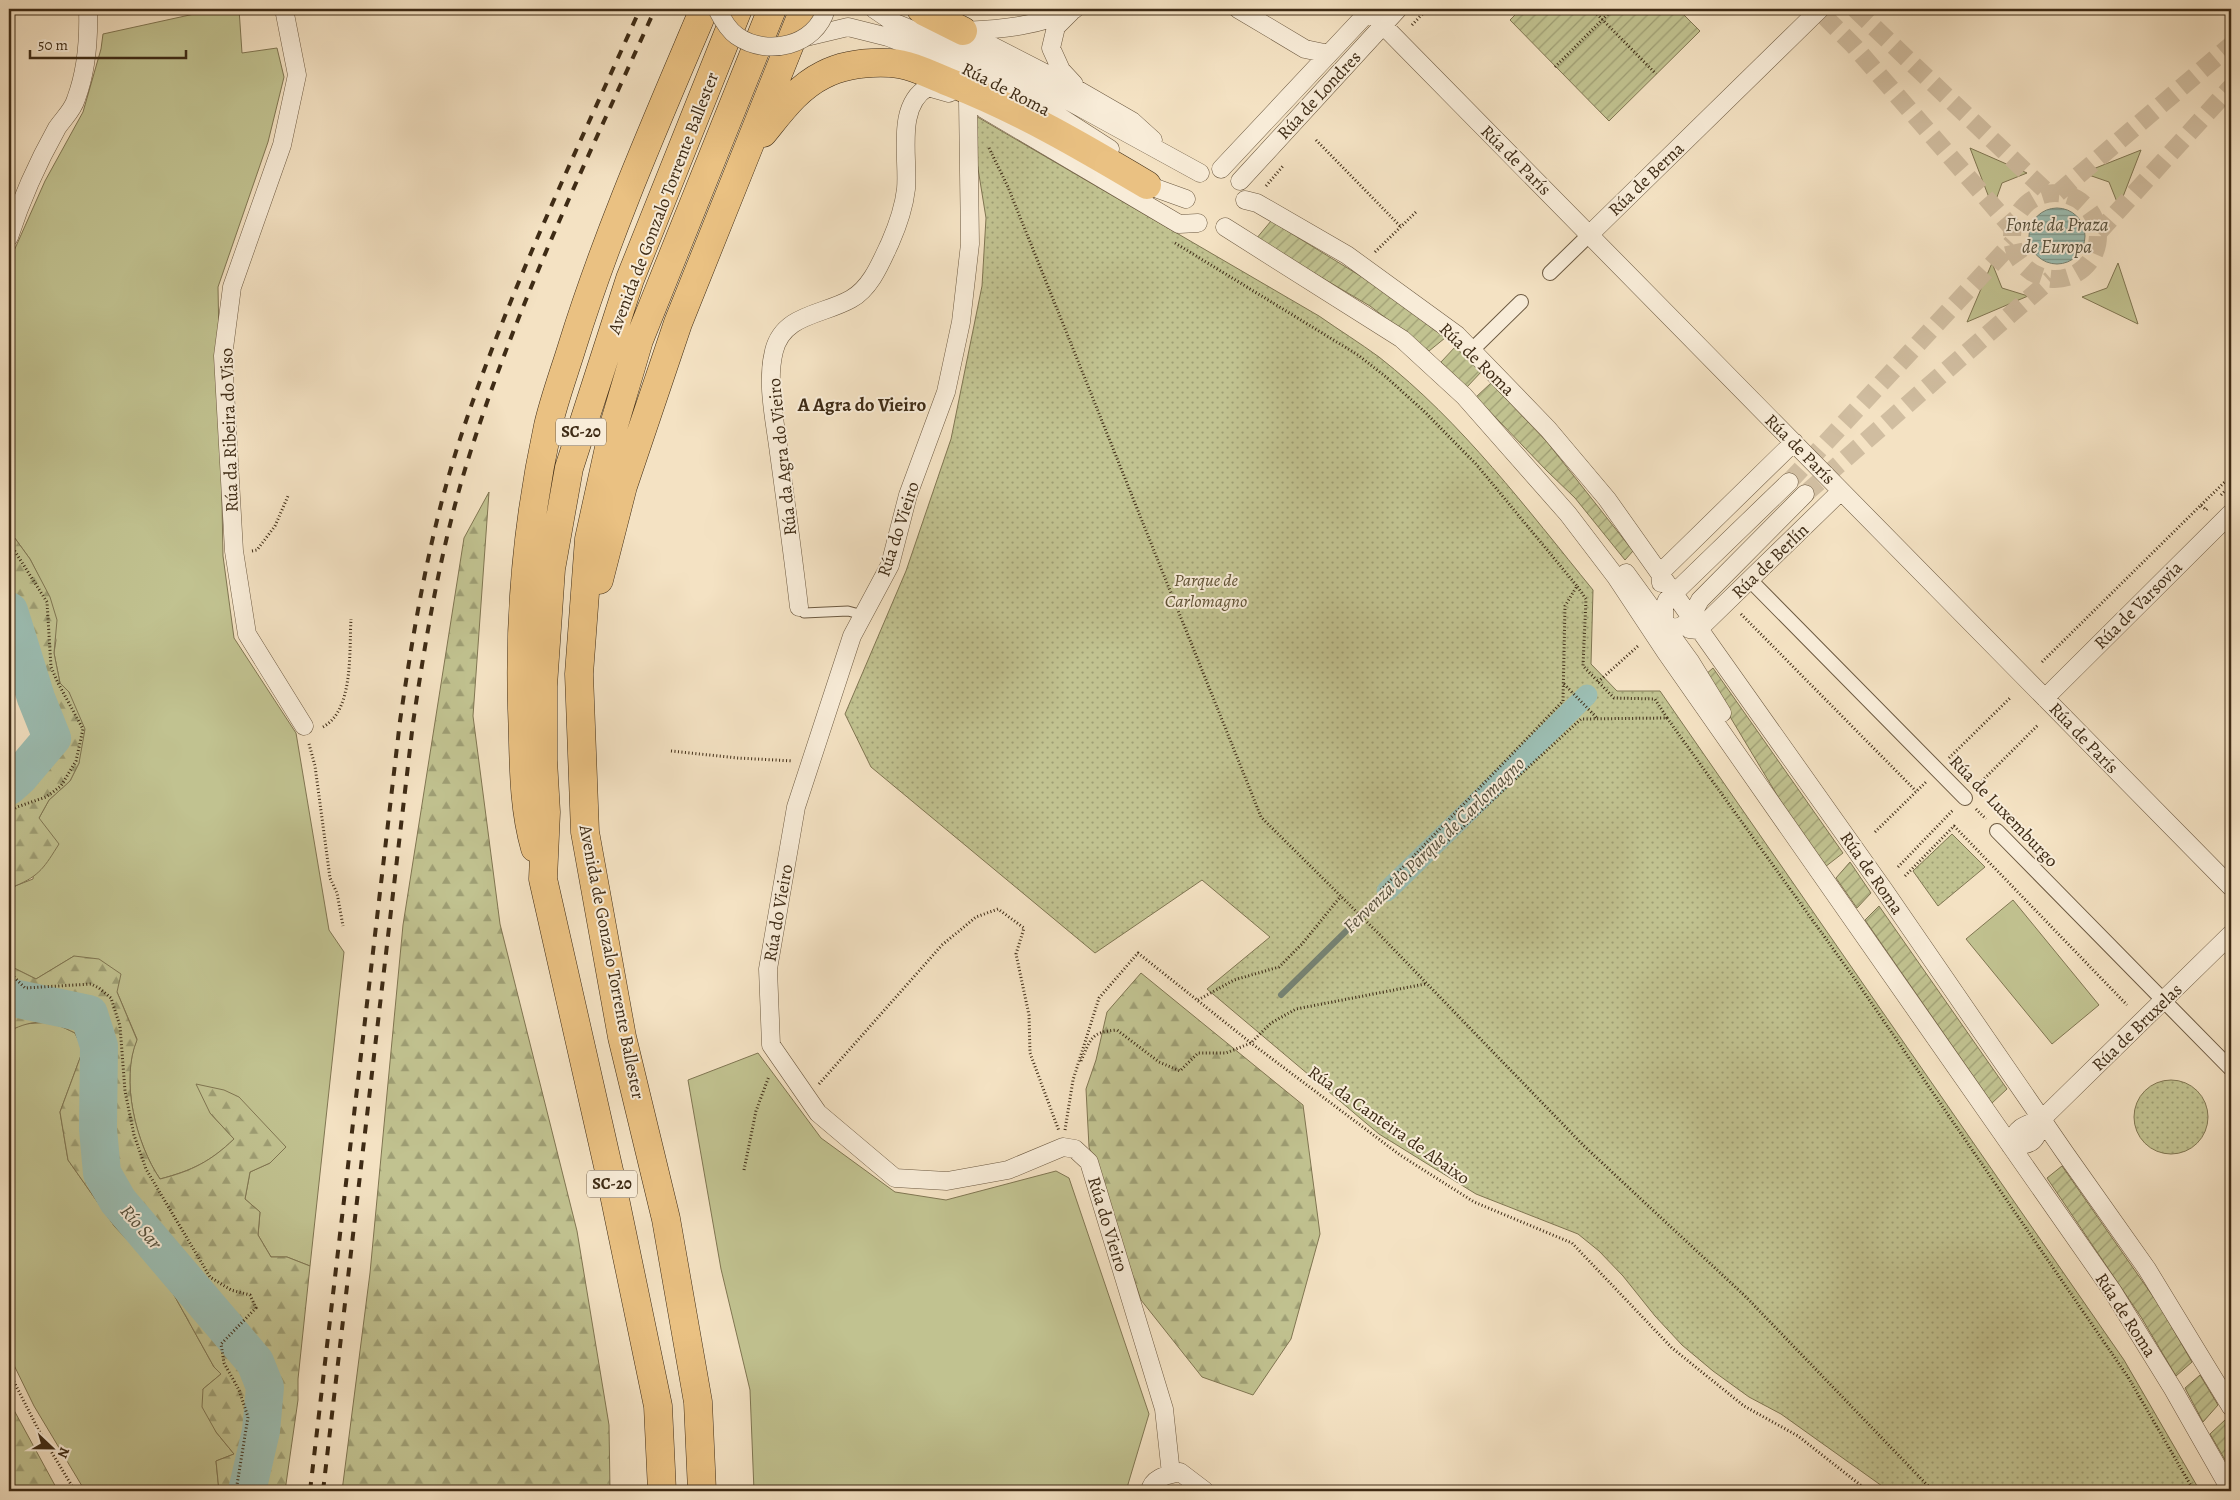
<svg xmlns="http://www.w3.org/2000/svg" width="2240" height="1500" font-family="Alegreya,serif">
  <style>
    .grass { fill: #c1c290; stroke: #807652 }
    .forest { fill: url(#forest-firs); stroke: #807652 }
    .park { fill: url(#park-dots); stroke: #807652 }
    .garden { fill: url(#garden-furrows); stroke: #807652 }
    .water { fill: url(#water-rules); stroke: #768374 }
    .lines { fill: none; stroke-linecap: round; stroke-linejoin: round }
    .stream { stroke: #768374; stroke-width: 6 }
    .canal { stroke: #9cbeb3; stroke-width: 21 }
    .river { stroke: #9cbeb3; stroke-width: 38 }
    .minor-tunnel { stroke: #d0bda0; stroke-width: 18; stroke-dasharray: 18 9; stroke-linecap: butt }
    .service-casing { stroke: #6c5940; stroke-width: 11 }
    .pedestrian-casing { stroke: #6c5940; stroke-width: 16 }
    .minor-casing { stroke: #6c5940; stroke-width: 19 }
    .trunk-casing { stroke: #3e2b15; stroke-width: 29 }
    .path { stroke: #3e2b15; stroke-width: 3; stroke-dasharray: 1 2.5; stroke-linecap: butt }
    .service { stroke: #f8ecd8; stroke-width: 9 }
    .pedestrian { stroke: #f8ecd8; stroke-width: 14 }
    .minor { stroke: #f8ecd8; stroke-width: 18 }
    .trunk { stroke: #eac182; stroke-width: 28 }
    .rail { stroke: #3e2b15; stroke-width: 4; stroke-dasharray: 9 9; stroke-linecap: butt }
    .minor-bridge-casing { stroke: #6c5940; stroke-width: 19; stroke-linecap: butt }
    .minor-bridge { stroke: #f8ecd8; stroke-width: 18 }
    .labels { text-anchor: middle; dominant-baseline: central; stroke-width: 4; stroke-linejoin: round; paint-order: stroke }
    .shield { fill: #f8ecd8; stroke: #766550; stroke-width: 1 }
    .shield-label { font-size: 16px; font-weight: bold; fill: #3e2b15 }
    .street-label { font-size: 18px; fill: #3e2b15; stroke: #f8ecd8 }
    .park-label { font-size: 18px; font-style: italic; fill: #5f5134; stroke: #f8ecd8 }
    .water-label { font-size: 19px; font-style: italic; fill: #56503c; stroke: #f8ecd8 }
    .neighbourhood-label { font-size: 19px; font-weight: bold; fill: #3e2b15; stroke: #f8ecd8 }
  </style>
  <defs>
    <pattern id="forest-firs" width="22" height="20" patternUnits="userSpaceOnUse" patternTransform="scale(1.25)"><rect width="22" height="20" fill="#c1c290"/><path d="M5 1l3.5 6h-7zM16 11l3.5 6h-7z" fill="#9e9e74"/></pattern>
    <pattern id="park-dots" width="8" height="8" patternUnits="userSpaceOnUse" patternTransform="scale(1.25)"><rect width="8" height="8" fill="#c1c290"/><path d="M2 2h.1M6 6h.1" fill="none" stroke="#9e9e74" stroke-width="1.8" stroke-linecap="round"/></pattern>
    <pattern id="garden-furrows" width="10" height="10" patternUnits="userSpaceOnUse" patternTransform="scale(1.25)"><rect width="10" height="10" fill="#c1c290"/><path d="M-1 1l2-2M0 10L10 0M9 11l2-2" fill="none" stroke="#9e9e74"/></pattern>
    <pattern id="water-rules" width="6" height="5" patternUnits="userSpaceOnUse" patternTransform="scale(1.25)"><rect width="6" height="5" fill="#9cbeb3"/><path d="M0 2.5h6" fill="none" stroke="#819b90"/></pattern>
  </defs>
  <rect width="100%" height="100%" fill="#f4e2c3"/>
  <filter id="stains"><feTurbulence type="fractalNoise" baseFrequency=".004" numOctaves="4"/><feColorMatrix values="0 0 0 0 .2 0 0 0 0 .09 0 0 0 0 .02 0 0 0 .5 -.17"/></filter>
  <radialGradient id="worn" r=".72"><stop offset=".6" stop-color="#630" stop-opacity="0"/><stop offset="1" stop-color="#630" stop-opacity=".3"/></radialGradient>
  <path class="grass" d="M217 9H239L242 53 277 48 284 77 268 142 218 287 223 556 234 638 296 733 329 930 344 952 310 1266 287 1257H271L258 1235 260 1212 245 1199 250 1172 270 1163 210 1113 234 1139C210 1162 193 1170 160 1179 136 1144 120 1080 137 1039L117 992 74 956 36 979 14 968 9 958V900L15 886 33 879 39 818 49 800 70 781 79 763 69 692 60 683 54 653 56 640 39 577 30 559 9 530V262L45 181 83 112 101 49 103 34Z
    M1970 148 2027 173 2002 183 1993 208Z
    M2141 150 2119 207 2109 182 2083 173Z
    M1992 263 2002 288 2028 296 1967 322Z
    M2118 263 2138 324 2082 297 2107 288Z
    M2013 900 2099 1005 2052 1044 1966 939Z
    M53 1022 75 1033 83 1050 60 1112 68 1160 115 1227 146 1259 174 1295 214 1367 221 1374 203 1389 216 1432 234 1454 216 1461 219 1491H85L34 1406 9 1355V1031L23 1024Z
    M758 1053 821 1138 895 1192 946 1200 1056 1171 1069 1178 1149 1414 1126 1491H754L750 1390 721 1269 688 1080Z"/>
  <path class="forest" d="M489 492 473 716 500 924 577 1231 609 1425 610 1491H342L370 1273 403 925 464 538Z
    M9 530 30 559 50 597 57 620 54 653 60 683 69 692 85 729 79 763 70 781 49 800 39 818 59 844C45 866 40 876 15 886L9 900V763H21L40 736 9 656Z
    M74 956 99 959 121 974 117 992 137 1040C120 1080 136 1144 160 1179 192 1171 211 1161 234 1139L210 1113 196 1084 224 1090 239 1097 286 1147 270 1163 250 1172 245 1199 260 1212 258 1235 271 1257H287L310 1266 298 1379V1400L285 1491H219L216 1461 234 1454 216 1432 202 1407 203 1389 221 1374 214 1367 174 1295 146 1259 115 1227 68 1160 60 1112 83 1050 75 1033C49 1020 36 1018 9 1031V958L14 968 36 979Z
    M1141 973 1303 1105 1320 1234 1291 1339 1253 1395 1202 1377 1141 1300 1089 1147 1086 1089 1096 1060 1107 1012Z
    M9 1401 58 1491H9Z"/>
  <path class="park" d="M951 9H1022L1015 11 966 14Z
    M974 115 1319 316C1339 330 1360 343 1379 357 1462 422 1527 509 1593 590L1591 664 1617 691H1660L2124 1360 2200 1491H1889L1781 1414 1749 1397 1713 1371 1682 1345 1655 1316 1623 1276 1599 1251 1578 1234 1476 1194 1379 1134 1207 989 1270 937 1202 880 1095 953 871 767 845 714 906 571 951 439 982 286 986 218 970 119Z
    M1952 834 1985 867 1938 906 1913 871Z
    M2134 1117a37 37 0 1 1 74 0a37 37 0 1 1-74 0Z"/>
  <path class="garden" d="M1521 9H1678L1700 31 1609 121 1510 20Z
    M1271 221 1380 288 1445 338 1429 351 1370 306 1256 239Z
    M1456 346 1482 371 1467 387 1441 362Z
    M1491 383 1547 442 1633 551 1625 560 1575 498 1547 471 1476 397Z
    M1713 668 1843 853 1825 867 1783 805 1705 675Z
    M1850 862 1871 893 1857 908 1836 878Z
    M1879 906 2007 1089 1992 1103 1865 920Z
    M2062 1166 2159 1305 2192 1362 2176 1376 2141 1317 2047 1178Z
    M2200 1375 2218 1405 2203 1422 2185 1388Z
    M2226 1419 2231 1429V1470L2210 1434Z"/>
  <path class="water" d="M2029 236a28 28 0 1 1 56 0a28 28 0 1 1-56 0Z"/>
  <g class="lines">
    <path class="stream" d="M1281 995 1387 891"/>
    <path class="canal" d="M1387 891 1587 695"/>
    <path class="river" d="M9 611 36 698 52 738 19 777 9 786
      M9 997 89 1014 99 1046 98 1129 102 1173 118 1201 255 1362 265 1387 261 1431 247 1491"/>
    <path class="minor-tunnel" d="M1855 9 2048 193
      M1824 16 1854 46 2013 229
      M2058 193 2231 45
      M2012 236a43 43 0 1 1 86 0a43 43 0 1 1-86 0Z
      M2098 233 2231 87
      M1789 482 2012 243
      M1805 494 2051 279"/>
    <g class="service-casing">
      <path id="service" d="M799 607 804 613 848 611 863 615"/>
    </g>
    <g class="pedestrian-casing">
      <path id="pedestrian" d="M1550 273 1589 235
        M1472 350 1521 302
        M1750 580 1965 798
        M1997 831 2231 1069"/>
    </g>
    <g class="minor-casing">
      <path id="minor" d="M284 9 297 75 282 145 232 287 223 356 234 551 247 634 304 726
        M874 9 893 22 965 51 1054 93 1200 173
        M1238 9 1305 49 1329 54
        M1369 11 2231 887
        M1071 12 1056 27 1051 48 1061 70 1074 84
        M963 31 1080 91 1132 121 1153 140
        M964 31C1002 29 1040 26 1075 9
        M806 37 848 27 888 37 957 64 1037 102 1110 149
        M968 100 970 244 961 322 946 392 908 495 890 565 852 636 796 807 768 969 771 1045 818 1113 895 1178 947 1181 1008 1170 1063 1147 1075 1149 1089 1162 1164 1409 1171 1474
        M984 109 1179 224 1198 223
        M1221 169 1371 9
        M1140 177 1147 185 1186 199
        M1240 181 1398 9
        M1245 200 1257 203 1347 255 1457 335 1548 429 1607 499 1884 890 2065 1153 2147 1269 2231 1407
        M1225 227 1402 339 1464 396 1568 514 1616 577 1665 651 2113 1292 2173 1389 2231 1491
        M1589 235 1820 9
        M9 237C21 200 38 162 57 128 63 119 73 110 76 99 87 70 89 40 88 9
        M1789 482 1667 600 1664 607V624C1684 636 1692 615 1700 600L1805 494
        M1626 573 1690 661 1722 713
        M1661 583 1660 573 1794 442
        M799 607C793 555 786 504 779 453 775 421 766 383 774 351 783 314 823 315 851 299 871 288 881 262 890 243 897 227 904 207 906 189 909 158 895 106 928 87L949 93
        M1689 629 1698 630 1841 491
        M2045 698 2231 513
        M2042 1119C2036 1141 2034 1146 2010 1145 2016 1127 2024 1125 2042 1119L2231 934
        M1150 1491C1152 1477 1168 1475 1180 1472L1205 1491"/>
    </g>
    <g class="trunk-casing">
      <path id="trunk" d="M921 9 925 12 963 31
        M763 133C781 111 797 88 823 75 842 65 868 62 890 63 911 64 931 75 951 83 1020 110 1083 147 1147 185
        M599 580 623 486 678 323 804 9
        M535 848C522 803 524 756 522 709 519 615 528 518 548 426 554 400 564 373 572 347 608 231 657 120 704 9
        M662 1491 658 1406 610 1175 543 879 546 812 543 760V686L551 569 569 468 630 279 738 9
        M702 1491 698 1402 666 1219 622 1037 585 832 579 674 589 539 614 425 639 340 772 9"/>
    </g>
    <path class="path" d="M1592 9 1656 74
      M1412 25 1427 9
      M1555 67 1613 9
      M1316 140 1401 227
      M989 148 1008 187 1261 817 1379 934 1583 1145 1746 1297 1933 1491
      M1266 186 1283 166
      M1175 243 1358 355 1386 377 1425 412 1476 464 1577 586
      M1375 252 1417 211
      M2221 495 2231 485
      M2201 505 2231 476
      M9 542 47 602 51 667 58 683 83 729 76 761 61 786 46 797 17 807 9 812
      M252 551 257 550 275 526 288 496
      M1741 614 1916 791
      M2042 662 2201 505 2206 510 2208 508
      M1598 682 1638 646
      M1564 684 1597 718
      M1667 718 1857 982 2128 1377 2194 1491
      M323 727C354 710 349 651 351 619
      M309 744 315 766 330 878 337 893 343 926
      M671 751 738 758 793 761
      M1949 758 2011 697
      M1977 786 2038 725
      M1976 809 1986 819
      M1875 832 1926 782
      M1898 867 1953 810
      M1905 876 1954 826 2127 1005
      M1381 890 1563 701 1565 606 1577 586 1586 599 1583 666 1614 698 1655 699 1667 718 1581 719 1388 896
      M9 972 25 988 91 984 99 988 111 998 120 1026 125 1091 134 1135 146 1169 210 1277 231 1290 250 1295 256 1308 221 1344 224 1363 239 1390 248 1417 236 1491
      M1198 1000 1234 980 1279 967 1302 944 1341 896
      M1081 1061C1091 1038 1091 1032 1117 1030L1159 1062 1180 1071 1198 1053H1226L1251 1043 1271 1023 1296 1009 1425 984
      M819 1084 942 945 976 917 998 909 1024 928 1016 954 1029 1015 1030 1053 1059 1131
      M1065 1130 1073 1080 1099 998 1138 953 1251 1043 1400 1155 1474 1202 1572 1243 1672 1348 1744 1406 1798 1436 1868 1491
      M744 1170 756 1111 769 1076
      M9 1372 40 1433 75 1491"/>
    <use href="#service" class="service"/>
    <use href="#pedestrian" class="pedestrian"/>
    <use href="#minor" class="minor"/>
    <use href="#trunk" class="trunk"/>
    <path class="rail" d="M310 1491 400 721C414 626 430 531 460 439 508 292 577 150 640 9
      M323 1491 413 723C427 629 443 535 473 444 521 295 591 151 655 9"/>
    <g class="minor-bridge-casing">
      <path id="minor-bridge" d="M717 9C722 19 728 30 737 36 767 57 816 46 826 9"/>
    </g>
    <use href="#minor-bridge" class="minor-bridge"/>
  </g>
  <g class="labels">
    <g class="shield">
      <rect x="556" y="418.5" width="50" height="27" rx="4"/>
      <rect x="587" y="1170.5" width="50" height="27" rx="4"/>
    </g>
    <g class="shield-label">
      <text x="581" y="432">SC-20</text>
      <text x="612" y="1184">SC-20</text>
    </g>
    <g class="street-label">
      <text transform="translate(1006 89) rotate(27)">Rúa de Roma</text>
      <text transform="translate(1319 95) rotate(-47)">Rúa de Londres</text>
      <text transform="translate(1516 160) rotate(45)">Rúa de París</text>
      <text transform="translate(1646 179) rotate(-44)">Rúa de Berna</text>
      <text transform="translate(663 203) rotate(-69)">Avenida de Gonzalo Torrente Ballester</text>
      <text transform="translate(1477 359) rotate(44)">Rúa de Roma</text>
      <text transform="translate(229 430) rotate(-92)">Rúa da Ribeira do Viso</text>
      <text transform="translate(1800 449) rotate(45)">Rúa de París</text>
      <text transform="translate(782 457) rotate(-96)">Rúa da Agra do Vieiro</text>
      <text transform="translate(898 529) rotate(-72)">Rúa do Vieiro</text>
      <text transform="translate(1770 561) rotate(-44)">Rúa de Berlín</text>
      <text transform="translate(2138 605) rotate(-45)">Rúa de Varsovia</text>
      <text transform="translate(2084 738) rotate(46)">Rúa de París</text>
      <text transform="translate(2004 811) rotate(46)">Rúa de Luxemburgo</text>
      <text transform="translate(1872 873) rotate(55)">Rúa de Roma</text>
      <text transform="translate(778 913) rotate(-80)">Rúa do Vieiro</text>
      <text transform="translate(612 962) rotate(79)">Avenida de Gonzalo Torrente Ballester</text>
      <text transform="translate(2137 1027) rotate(-44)">Rúa de Bruxelas</text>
      <text transform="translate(1389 1125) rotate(35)">Rúa da Canteira de Abaixo</text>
      <text transform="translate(1108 1224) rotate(73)">Rúa do Vieiro</text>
      <text transform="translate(2126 1315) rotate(57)">Rúa de Roma</text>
    </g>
    <g class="park-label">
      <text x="1206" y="580">Parque de<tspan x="1206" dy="21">Carlomagno</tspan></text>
    </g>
    <g class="water-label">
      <text x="2057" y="225">Fonte da Praza<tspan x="2057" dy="22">de Europa</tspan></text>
      <text transform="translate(1434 845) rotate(-44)">Fervenza do Parque de Carlomagno</text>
      <text transform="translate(141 1227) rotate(49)">Río Sar</text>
    </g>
    <g class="neighbourhood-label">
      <text x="862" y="405">A Agra do Vieiro</text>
    </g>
  </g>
  <rect width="2240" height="1500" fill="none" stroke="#f4e2c3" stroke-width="30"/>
  <rect x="10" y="10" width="2220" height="1480" fill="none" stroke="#3e2b15" stroke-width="2.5"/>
  <rect x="15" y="15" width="2210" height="1470" fill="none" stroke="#3e2b15"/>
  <g transform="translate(52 1448) rotate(112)" stroke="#f8ecd8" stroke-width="4" paint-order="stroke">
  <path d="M0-4L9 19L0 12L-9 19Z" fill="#3e2b15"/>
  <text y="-8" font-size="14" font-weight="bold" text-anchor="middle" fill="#3e2b15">N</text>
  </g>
  <path d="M30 50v8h156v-8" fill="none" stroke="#3e2b15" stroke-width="2.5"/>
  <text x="38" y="50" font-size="15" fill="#3e2b15" stroke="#f8ecd8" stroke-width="4" paint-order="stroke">50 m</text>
  <rect width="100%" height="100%" filter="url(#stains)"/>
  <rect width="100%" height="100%" fill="url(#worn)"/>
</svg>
